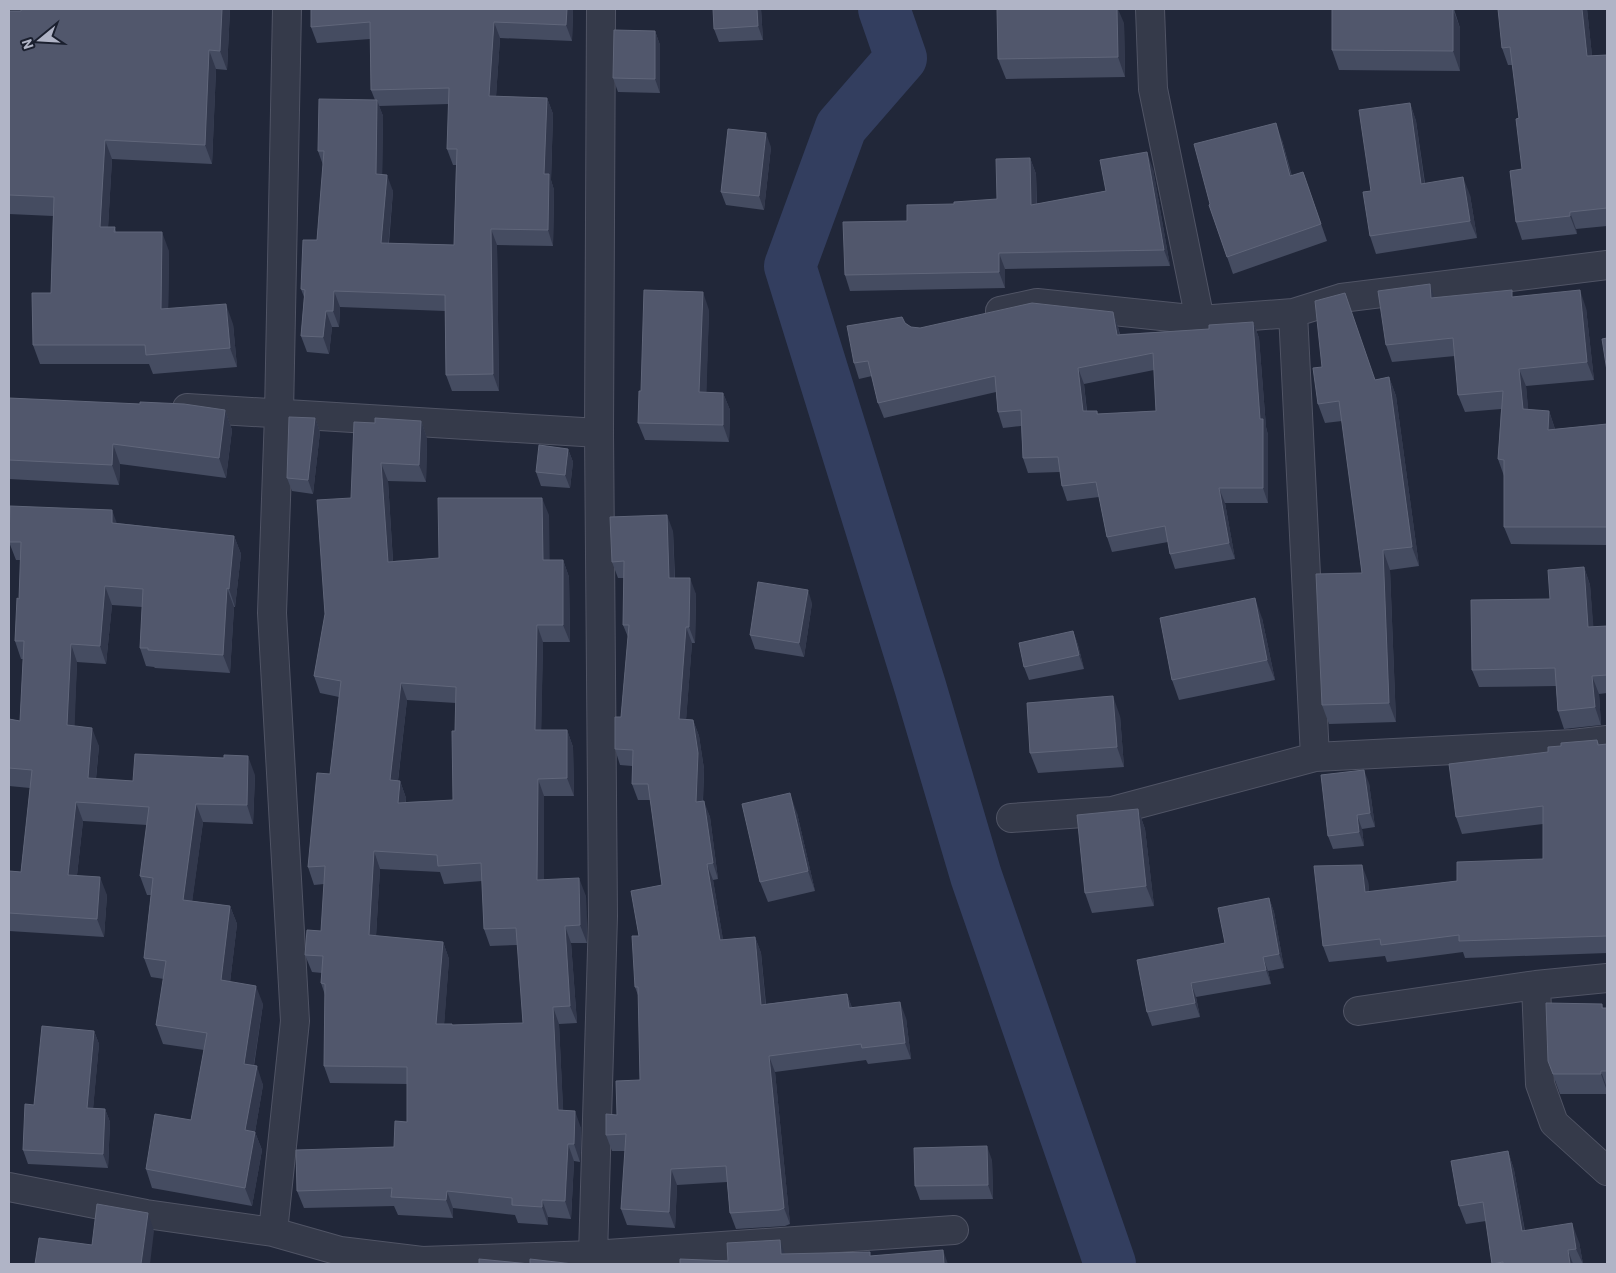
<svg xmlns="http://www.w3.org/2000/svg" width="1616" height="1273" font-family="Barlow,sans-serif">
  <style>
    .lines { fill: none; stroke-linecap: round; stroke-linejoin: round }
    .river { stroke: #333e5f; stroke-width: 52 }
    .street-casing { stroke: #505465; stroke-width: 30 }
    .street { stroke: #353a4a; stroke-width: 28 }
    .wall { fill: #454c61; fill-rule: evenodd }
    .shaded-wall { fill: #32384c }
    .building { fill: #51576c; stroke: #60667a; fill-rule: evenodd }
  </style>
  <rect width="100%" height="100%" fill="#212739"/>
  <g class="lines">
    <path class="river" d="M884 9 901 58 841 127 790 266 920 686 976 876 1110 1264"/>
    <g class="street-casing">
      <path id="street" d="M1150 9 1153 89 1200 320
        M1000 311 1037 303 1200 320 1293 313 1341 298 1607 265
        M1293 313 1315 757
        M187 408 599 433 601 9
        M1011 818 1112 811 1315 757 1573 744 1607 740
        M1536 985 1540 1084 1554 1123 1607 1171
        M1358 1011 1536 985 1607 978
        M9 1187 146 1214 273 1232 340 1251 422 1261 593 1255 954 1230
        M273 1232 295 1021 272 613 279 414 287 9
        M593 1255 603 916 599 433"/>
    </g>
    <use href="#street" class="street"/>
  </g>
  <path class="wall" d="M230 9 227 70 216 69 212 164 112 159 108 227H115L116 232 169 251 168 309 233 324 237 367 153 374 149 364H40L33 345 51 293 53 216 9 214V11Z
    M311 9H573L572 41 500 38 496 96 547 98 553 114 551 180 554 190 553 246 497 245 499 391H452L446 375 445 311 340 307 339 327H332L329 354 307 352 301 336 304 297 301 289 317 240 323 165 318 151 375 100 371 90 370 39 317 43 311 27ZM449 104 447 149 453 165H456L454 245 389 243 393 191 382 175 383 116 379 106Z
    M761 9 763 40 719 42 714 29Z
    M1332 9H1454L1460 28V71L1339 70 1332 50Z
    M1587 9 1592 56 1607 55V226L1576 229 1577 234 1522 240 1516 222 1522 169 1519 118 1513 65H1508L1502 48Z
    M1124 23 1125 77 1006 79 998 59Z
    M655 31 660 45V93L618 92 613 78Z
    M1410 103 1416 121 1425 183 1470 195 1477 238 1376 254 1370 236 1371 191Z
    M1282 140 1292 176 1303 172 1327 241 1233 274 1209 205Z
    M771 147 764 210 726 205 721 192Z
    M1030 158 1036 174 1037 204 1106 191 1153 169 1170 266 1005 269V288L850 291 845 275 907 221 997 199Z
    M1434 297H1514L1586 308 1594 380 1526 386 1528 410 1549 411 1555 429 1607 424V545L1511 544 1504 527V476L1498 459 1501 409 1465 412 1458 395 1455 356 1392 362 1386 345Z
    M709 310 706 393H723L730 410 729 442 645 440 638 423 641 391Z
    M1113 312 1118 327 1120 334 1209 329 1253 322 1259 338 1266 427 1268 435V503H1225L1235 559 1175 569 1170 554 1168 542 1112 552 1107 537 1099 497 1067 501 1062 486 1060 472 1028 473 1023 458 1021 426 1003 428 998 412 996 392 884 418 878 403 872 376 859 379 854 363 905 323 911 327 920 328ZM1154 370 1156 411 1098 414 1097 411H1087L1084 384Z
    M1389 377 1396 396 1419 566 1390 570 1396 722 1329 724 1322 705 1362 573 1342 421 1325 423 1318 404 1375 380Z
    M9 398 225 410 232 430 226 478 120 464 119 485 9 479Z
    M315 418 320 432 313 494 292 491 287 478Z
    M421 421 427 438 426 482 388 481 393 561 439 558 549 515V560H563L569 577 570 642H543L541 730H567L573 747 574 796H544V880L586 896 587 943H571L577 1023 559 1024 563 1110 581 1128 580 1162 574 1161 571 1219 548 1217V1225L518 1223 515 1215 453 1208V1218L398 1215 394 1206 304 1208 297 1191 394 1147 407 1122V1084L330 1083 324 1066 325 995 321 983 322 973 312 972 305 955 321 931 324 884 314 885 308 867 330 774 339 697 320 693 314 676 351 498 375 423ZM407 700 456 703 453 800 406 802V798L400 781H398ZM380 869 440 872 444 884 482 881 484 929 490 946 518 945 523 1023 452 1025V1024H444L449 959 443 942 376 936Z
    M568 449 573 462 570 488 541 486 536 472Z
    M117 523 234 536 241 554 235 607H234L230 673 155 668 154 667 146 666 140 648 142 607 112 605 106 664 77 662 74 726 99 746 96 779 133 781 255 775 253 824 203 822 192 901 230 906 237 924 230 982 263 1004 254 1066 263 1085 255 1132 262 1150 252 1206 152 1188 146 1169 191 1120 204 1050 163 1044 156 1025 164 979 151 977 144 958 151 895H147L140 876 147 825 83 821 77 875 107 895 104 937 9 931V871L21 872 30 788 9 786V719L20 721 23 659H21L15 641 19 599 21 560H16L9 542Z
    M673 531 675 578 696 594 695 643H692L686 719 693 720 699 736 704 769 703 801 710 817 718 879 713 880 723 940 755 937 761 953 766 1004 847 994 852 1008 906 1018 911 1059 868 1064 866 1060 775 1072 790 1224 785 1226 736 1229 730 1213 727 1182 677 1185 675 1228 627 1225 621 1209 625 1151H612L606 1135 617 1115 640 1080 639 998 635 987 639 936 662 885 651 800H638L632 784V766L620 765 615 749 621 717 628 637 623 625 624 578H618L612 562Z
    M1584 567 1590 585 1593 627 1607 626V693L1599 694 1601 725 1564 729 1558 711 1556 686 1479 687 1472 670Z
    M812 603 804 657 755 649 750 635Z
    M1262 618 1275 680 1179 700 1172 680Z
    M1073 631 1078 645 1084 669 1029 680 1024 667Z
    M1120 716 1124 767 1038 773 1030 753Z
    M1597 740 1599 744H1607V953L1465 958 1463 952 1387 962 1385 956 1329 962 1323 946 1368 881 1369 892 1457 881 1543 859V824L1462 834 1456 817 1548 752 1561 746Z
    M1369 783 1375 827 1362 829 1364 846 1333 849 1328 836Z
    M1138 809 1145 829 1154 906 1092 913 1085 893Z
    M797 813 815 891 768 902 760 882Z
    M1269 898 1274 912 1284 968 1268 971 1271 984 1196 997 1200 1017 1152 1026 1147 1012 1225 943Z
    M1602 1004 1603 1008H1607V1094H1560L1548 1061Z
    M94 1031 99 1044 93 1108 105 1109 110 1122 108 1168 28 1164 23 1150 34 1105Z
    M1508 1151 1514 1170 1525 1231 1579 1242 1583 1264H1492L1486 1221 1466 1224 1459 1206Z
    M992 1160 993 1199 920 1200 915 1186Z"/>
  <path class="shaded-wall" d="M222 9H230L227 70 220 51Z
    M567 9H573L572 41 566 25Z
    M757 9H761L763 40 758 26Z
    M1117 9H1118L1124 23 1125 77 1118 57Z
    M1453 9 1460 28V71L1453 51Z
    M1582 9H1587L1594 74 1587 56Z
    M494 22 500 38 495 112 489 96Z
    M655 31 660 45V93L655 79Z
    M209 50 216 69 212 164 205 145Z
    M547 98 553 114 551 180 554 190 553 246 548 230 544 174Z
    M377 100 383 116 382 190 376 174Z
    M1410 103 1416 121 1427 202 1421 184Z
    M1276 123 1282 140 1296 194 1290 176Z
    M766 133 771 147 764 210 759 196Z
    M105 140 112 159 107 246 100 227Z
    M1147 152 1153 169 1170 266 1164 250Z
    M1030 158 1036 174 1037 221 1031 205Z
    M387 175 393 191 387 259 381 243Z
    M1463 177 1470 195 1477 238 1470 221Z
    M1570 212 1576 229 1577 234 1570 216Z
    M491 229 497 245 499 391 493 374Z
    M162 232 169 251 168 328 161 309Z
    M999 253 1005 269V288L999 272Z
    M1430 284 1436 302 1431 298Z
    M1580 290 1586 308 1594 380 1587 362Z
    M334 291 340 307 339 327 333 311Z
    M703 292 709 310 706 410 699 392Z
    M226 304 233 324 237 367 230 348Z
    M326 311 332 327 329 354 323 337Z
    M1113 312 1118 327 1123 350 1117 335Z
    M1253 322 1259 338 1266 427 1268 435V503L1263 488 1260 419Z
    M1078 368 1084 384 1088 426 1083 411Z
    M1519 369 1526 386 1530 427 1523 409Z
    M1389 377 1396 396 1419 566 1412 547Z
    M723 393 730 410 729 442 723 425Z
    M225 410 232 430 226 478 219 458Z
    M1549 411 1555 429 1548 430Z
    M315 418 320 432 313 494 308 480Z
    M421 421 427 438 426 482 419 465Z
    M113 444 120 464 119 485 112 465Z
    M568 449 573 462 570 488 565 475Z
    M381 463 388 481 394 579 388 562Z
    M1219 488 1225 503 1235 559 1229 543Z
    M542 498 549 515 550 578 543 560Z
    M112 510 119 529 112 523Z
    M667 515 673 531 675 594 669 578Z
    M234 536 241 554 235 607 229 589Z
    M1383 550 1390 570 1396 722 1389 703Z
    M563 560 569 577 570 642 563 625Z
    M1584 567 1590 585 1595 645 1588 627Z
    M690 578 696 594 695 643 689 627Z
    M105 586 112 605 106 664 100 646Z
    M227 588 234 607 230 673 223 655Z
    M808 590 812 603 804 657 799 643Z
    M1255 598 1262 618 1275 680 1267 660Z
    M537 625 543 642 541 748 535 730Z
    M686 627 692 643 685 735 679 719Z
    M1073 631 1078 645 1084 669 1079 655Z
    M71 644 77 662 74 744 67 725Z
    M1592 676 1599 694 1601 725 1595 707Z
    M401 683 407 700 396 797 390 780Z
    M1113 696 1120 716 1124 767 1117 747Z
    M693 720 699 736 704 769 702 818 696 802Z
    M92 728 99 746 94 796 88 778Z
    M567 730 573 747 574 796 567 778Z
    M248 756 255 775 253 824 247 805Z
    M1364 770 1369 783 1375 827 1370 813Z
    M538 779 544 796V897L537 880Z
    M400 781 406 798 404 820 398 803Z
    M790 793 797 813 815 891 808 871Z
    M704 801 710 817 718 879 713 863Z
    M76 802 83 821 75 893 68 875Z
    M196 804 203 822 190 918 183 900Z
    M1138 809 1145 829 1154 906 1146 886Z
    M1357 815 1362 829 1364 846 1359 832Z
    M374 851 380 869 375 952 369 935Z
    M707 864 713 880 726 957 720 940Z
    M1362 865 1368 881 1371 909 1365 892Z
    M100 877 107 895 104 937 97 919Z
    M579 878 586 896 587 943 580 925Z
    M1269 898 1274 912 1284 968 1279 954Z
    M230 906 237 924 228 999 221 980Z
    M565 926 571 943 577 1023 570 1006Z
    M755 937 761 953 767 1021 761 1005Z
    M443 942 449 959 443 1041 436 1024Z
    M1263 957 1268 971 1271 984 1266 970Z
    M1191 983 1196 997 1200 1017 1195 1003Z
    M256 986 263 1004 251 1082 244 1064Z
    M847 994 853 1010 849 1008Z
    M900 1002 906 1018 911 1059 905 1043Z
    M553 1007 559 1024 564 1127 558 1110Z
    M94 1031 99 1044 92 1121 87 1108Z
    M769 1056 775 1072 790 1224 784 1208Z
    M257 1066 263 1085 255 1132 262 1150 252 1206 245 1188V1130Z
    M1601 1071 1607 1088V1091L1601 1074Z
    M105 1109 110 1122 108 1168 103 1154Z
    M575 1111 581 1128 580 1162 574 1144Z
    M568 1144 574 1161 571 1219 565 1201Z
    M987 1146 992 1160 993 1199 988 1185Z
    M1508 1151 1514 1170 1528 1250 1522 1231Z
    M671 1169 677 1185 675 1228 669 1212Z
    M447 1191 453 1208V1218L446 1200Z
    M542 1200 548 1217V1225L542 1207Z
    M148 1213 154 1231 150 1264H141Z
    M1572 1223 1579 1242 1583 1264 1576 1249Z
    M780 1240 786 1257 781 1254Z
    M943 1250 948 1264H944Z
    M1568 1250 1573 1264H1570Z"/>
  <path class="building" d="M21 9H222L220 51 209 50 205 145 105 140 100 227H115L114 232H162L161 309 226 304 230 348 146 355 145 345H33L32 293H51L54 197 9 195V11H21Z
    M311 9H567L566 25 494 22 489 96 547 98 544 174H549L548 230 491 229 493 374 446 375 445 295 334 291 333 311H326L323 337 301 336 305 290 301 289 303 240H317L324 151H318L319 99 377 100 376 174 387 175 381 243 454 245 457 149H447L449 88 371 90 370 22 311 27Z
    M713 9H757L758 26 714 29Z
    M997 9H1117L1118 57 998 59Z
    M1332 9H1453V51L1332 50Z
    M1498 9H1582L1587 56 1607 55V208L1570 212V216L1516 222 1510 171 1522 169 1516 119 1519 118 1510 47 1502 48Z
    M614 30 655 31V79L613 78Z
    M1410 103 1421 184 1463 177 1470 221 1370 236 1363 192 1371 191 1359 110Z
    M1276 123 1290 176 1303 172 1321 224 1227 257 1209 205 1210 204 1194 144Z
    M728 129 766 133 759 196 721 192Z
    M1147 152 1164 250 999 253V272L845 275 843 222 907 221V205L954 204V202L997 199 996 159 1030 158 1031 205 1106 191 1100 160Z
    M1430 284 1431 298 1512 290V297L1580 290 1587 362 1519 369 1523 409 1549 411 1548 430 1607 424V527H1504V460L1498 459 1503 391 1458 395 1453 338 1386 345 1378 291Z
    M644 290 703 292 699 392 723 393V425L638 423 639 391H641Z
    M1345 293 1375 380 1389 377 1412 547 1383 550 1389 703 1322 705 1316 574 1362 573 1339 401 1318 404 1313 368 1322 367 1315 301Z
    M1032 303 1113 312 1117 335 1209 329V325L1253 322 1260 419H1263V488H1219L1229 543 1170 554 1165 526 1107 537 1096 482 1062 486 1058 457 1023 458 1021 410 998 412 995 376 878 403 868 361 854 363 847 326 902 317 905 323 911 327 920 328ZM1153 353 1156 411 1097 414V411H1083L1078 368Z
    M1607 338V371L1602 339Z
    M9 398 140 404V402L184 404 225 410 219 458 113 444 112 465 9 460Z
    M289 417 315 418 308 480 287 478Z
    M375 418 421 421 419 465 381 463 388 562 439 558 438 498H542L543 560H563V625H537L535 730H567V778L538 779 537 880 579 878 580 925 565 926 570 1006 553 1007 558 1110 575 1111 574 1144H568L565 1201 542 1200V1207L512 1205V1198L447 1191 446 1200 391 1197 392 1188 297 1191 296 1150 394 1147 395 1121 407 1122V1067L324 1066 325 984 321 983 323 956 305 955 307 930 321 931 325 866 308 867 317 773 330 774 341 681 314 676 325 614 317 500 351 498 354 422 375 423ZM401 683 456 687 455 731H452L453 800 398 803 400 781 390 780ZM374 851 437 855 438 866 481 863 484 929 516 928 523 1023 452 1025V1024H436L443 942 369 935Z
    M539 445 568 449 565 475 536 472Z
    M10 506 112 510V523L234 536 229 589 227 588 223 655 148 650V648H140L143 589 105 586 100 646 71 644 67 725 92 728 88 778 133 781 135 754 224 758V755L248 756 247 805 196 804 183 900 230 906 221 980 256 986 244 1064 257 1066 245 1130 255 1132 245 1188 146 1169 155 1114 191 1120 207 1033 156 1025 166 961 144 958 153 878 140 876 149 807 76 802 68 875 100 877 97 919 9 913V871L21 872 32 770 9 768V719L20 721 24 641H15L17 598 19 599 21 542H9Z
    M667 515 669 578H690L689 627H686L679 719 693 720 698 753 696 802 704 801 713 863 707 864 720 940 755 937 761 1005 847 994 849 1008 900 1002 905 1043 862 1048 861 1044 769 1056 784 1208 779 1210 730 1213 726 1166 671 1169 669 1212 621 1209 626 1134 606 1135V1114L617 1115 616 1081 640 1080 638 987H635L632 936H639L631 891 662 885 648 784H632L633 750 615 749V717H621L629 625H623L624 561 612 562 610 517Z
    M1584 567 1588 627 1607 626V675L1592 676 1595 707 1558 711 1555 668 1472 670 1471 600 1550 599 1548 570Z
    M758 582 808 590 799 643 750 635Z
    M1255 598 1267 660 1172 680 1160 618Z
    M1073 631 1079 655 1024 667 1019 643Z
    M1113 696 1117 747 1030 753 1027 703Z
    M1597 740 1598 745 1607 744V936L1459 941V935L1381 945 1380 939 1323 946 1314 866 1362 865 1365 892 1457 881V862L1543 859V806L1456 817 1449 764 1548 752V747L1561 746V743Z
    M1364 770 1370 813 1357 815 1359 832 1328 836 1321 775Z
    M790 793 808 871 760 882 742 804Z
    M1138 809 1146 886 1085 893 1077 815Z
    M1269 898 1279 954 1263 957 1266 970 1191 983 1195 1003 1147 1012 1137 960 1225 943 1218 908Z
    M1546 1003 1602 1004V1008H1607V1071H1601V1074H1553L1548 1061Z
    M42 1026 94 1031 87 1108 105 1109 103 1154 23 1150 25 1104 34 1105Z
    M987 1146 988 1185 915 1186 914 1148Z
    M1508 1151 1522 1231 1572 1223 1576 1249 1568 1250 1570 1264H1503V1262L1492 1264 1483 1202 1459 1206 1451 1161Z
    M97 1204 148 1213 141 1264H35L39 1238 92 1245Z
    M780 1240 781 1254 870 1252V1256L943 1250 944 1264H680V1259L728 1261 727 1243Z
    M479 1259 530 1264V1259L573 1264H479Z"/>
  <rect width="1616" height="1273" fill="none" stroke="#b0b4c6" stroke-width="20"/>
  <g transform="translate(40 40) rotate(252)" stroke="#1a1f2e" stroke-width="4" paint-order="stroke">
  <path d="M0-4L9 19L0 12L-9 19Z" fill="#b0b4c6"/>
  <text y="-8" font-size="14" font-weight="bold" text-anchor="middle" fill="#b0b4c6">N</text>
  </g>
</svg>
